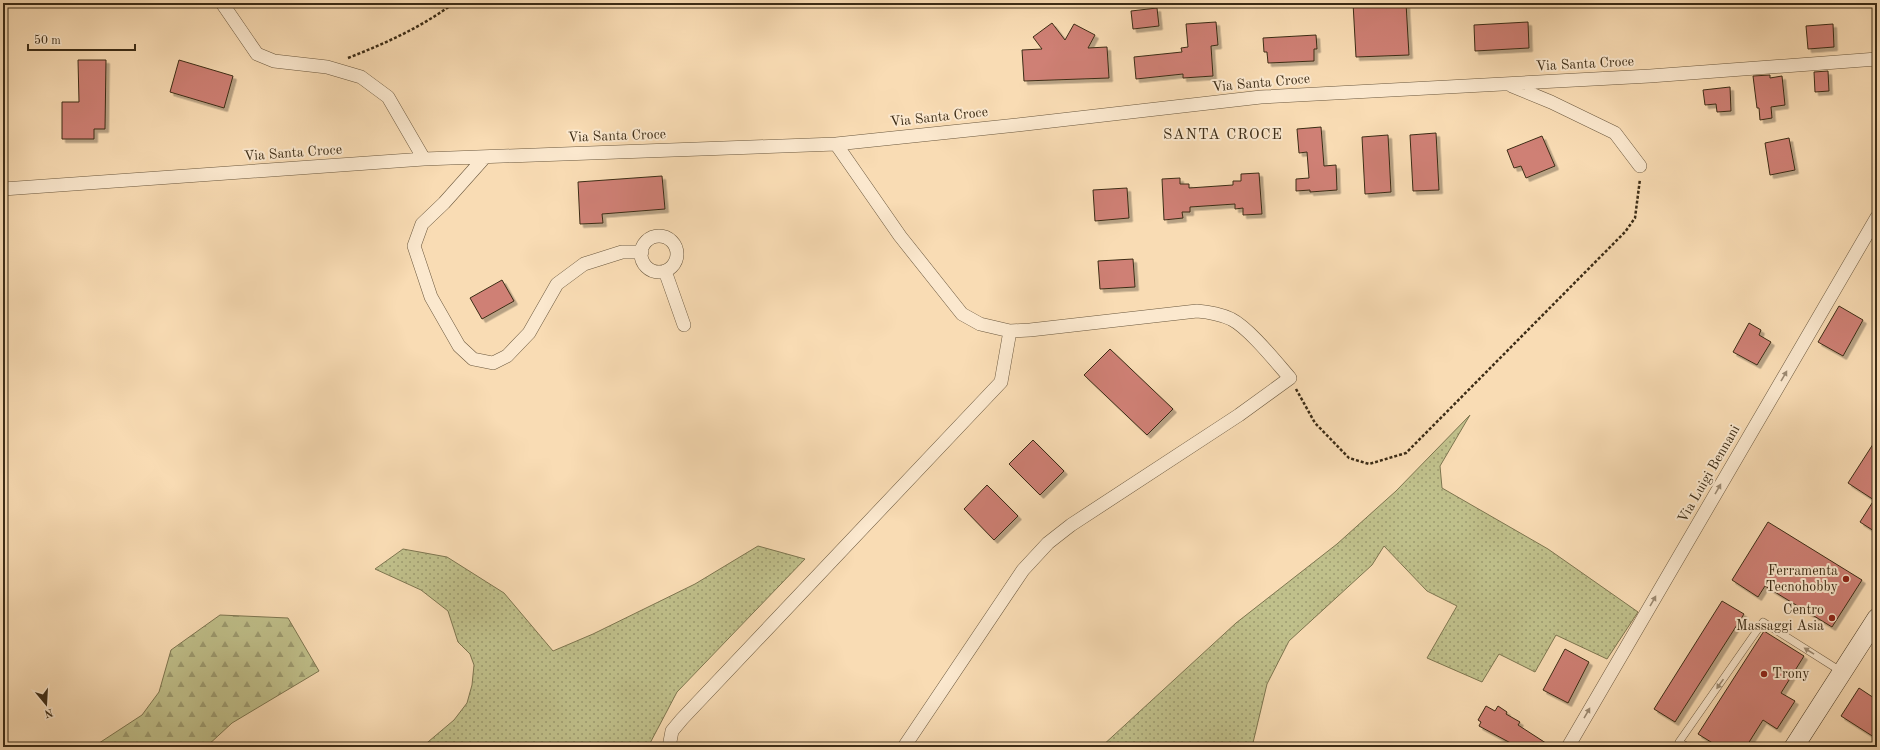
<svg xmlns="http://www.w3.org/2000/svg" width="1880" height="750" font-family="'Old Standard TT',serif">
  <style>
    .grass { fill: url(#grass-dots); stroke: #7e7650 }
    .forest { fill: url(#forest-firs); stroke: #7e7650 }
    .building { fill: #cf8075; stroke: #3c2c16; filter: url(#shadow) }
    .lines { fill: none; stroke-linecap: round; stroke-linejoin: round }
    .lane-casing { stroke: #6b583e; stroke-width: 8 }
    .street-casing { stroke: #6b583e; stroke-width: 14 }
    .secondary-casing { stroke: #3c2c16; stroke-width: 20 }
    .path { stroke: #3c2c16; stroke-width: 2.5; stroke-dasharray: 3 2; stroke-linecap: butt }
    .lane { stroke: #fbe8ce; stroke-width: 7 }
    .street { stroke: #fbe8ce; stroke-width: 13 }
    .secondary { stroke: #fbe8ce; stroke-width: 19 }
    .oneway { fill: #9c8a72 }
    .poi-dot { fill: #8f2418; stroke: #fbe8ce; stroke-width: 1.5 }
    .labels { text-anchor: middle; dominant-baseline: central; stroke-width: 4; stroke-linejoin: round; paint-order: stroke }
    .street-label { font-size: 14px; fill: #3c2c16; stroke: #fbe8ce }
    .poi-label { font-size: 14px; fill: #3c2c16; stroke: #fbe8ce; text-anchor: end }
    .neighbourhood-label { font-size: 15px; letter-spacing: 1px; fill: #3c2c16; stroke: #fbe8ce }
  </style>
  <defs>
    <pattern id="grass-dots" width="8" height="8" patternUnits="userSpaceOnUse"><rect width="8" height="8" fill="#c0c08b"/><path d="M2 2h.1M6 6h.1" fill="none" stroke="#9d9c71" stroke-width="1.8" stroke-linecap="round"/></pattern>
    <pattern id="forest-firs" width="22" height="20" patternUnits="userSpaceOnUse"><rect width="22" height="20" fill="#c0c08b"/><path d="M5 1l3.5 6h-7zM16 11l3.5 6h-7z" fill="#9d9c71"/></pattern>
    <filter id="shadow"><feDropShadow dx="3.5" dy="3.5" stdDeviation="0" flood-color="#0004"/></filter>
  </defs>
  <rect width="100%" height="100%" fill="#f9dcb4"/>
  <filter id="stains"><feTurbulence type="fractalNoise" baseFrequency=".005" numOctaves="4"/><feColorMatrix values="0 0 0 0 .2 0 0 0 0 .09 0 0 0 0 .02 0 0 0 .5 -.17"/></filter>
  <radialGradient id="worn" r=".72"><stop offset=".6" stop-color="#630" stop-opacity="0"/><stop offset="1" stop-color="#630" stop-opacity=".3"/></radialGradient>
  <path class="grass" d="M1470 415 1440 466 1442 488 1548 549 1638 612 1607 659 1556 635 1535 672 1499 654 1482 682 1427 658 1457 606 1427 591 1384 546 1372 565 1289 641 1267 684 1252 747H1101L1236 623 1337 544 1396 491Z
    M758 546 805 559 677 692 648 747H422L454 720 467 703 472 685 474 665 470 654 458 642 448 611 421 590 375 569 403 549 447 557 504 593 553 651 593 634 695 584Z"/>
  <path class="forest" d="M220 615 288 618 319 671 232 723 206 747H93L142 715 159 692 171 650Z"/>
  <path class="building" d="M1353 3H1406L1409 55 1356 57Z
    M1157 8 1159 26 1133 29 1131 11Z
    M1216 22 1218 45 1211 46 1213 76 1183 78V74L1136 79 1134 57 1182 52 1181 48 1188 47 1186 24Z
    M1528 22 1529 48 1475 51 1474 25Z
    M1052 23 1065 40 1074 24 1095 35 1088 48 1107 47 1109 78 1024 81 1022 50 1042 49 1033 37Z
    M1833 24 1834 47 1808 49 1806 26Z
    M1316 35 1317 49H1314V61L1268 63 1267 52H1264L1263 38Z
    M78 60H106L105 129H94V139H62V102H79Z
    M179 60 233 76 224 108 170 92Z
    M1828 71 1829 91 1815 92 1814 72Z
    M1770 75V78L1782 76 1785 105 1771 107 1772 118 1760 120 1759 108H1757L1753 76Z
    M1730 87 1731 111 1717 112 1716 104 1705 105 1703 90Z
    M1321 127 1324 166 1336 165 1337 190 1310 192V190L1296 191V179L1309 178 1307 152 1299 153 1297 129Z
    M1436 133 1439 190 1413 191 1410 135Z
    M1388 135 1391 192 1365 194 1362 137Z
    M1542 136 1555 166 1526 178 1521 166 1514 168 1507 150Z
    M1789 138 1795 170 1770 175 1765 143Z
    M1259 173 1262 214 1243 215V208L1235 209V204L1190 207V212H1182L1183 218 1164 220 1162 179 1180 178V184H1189V188L1233 185V181H1241V174Z
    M662 176 665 209 602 214 603 223 580 224 578 182Z
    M1127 188 1129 218 1095 221 1093 190Z
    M1133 259 1135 287 1100 289 1098 261Z
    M502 280 514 301 482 319 470 298Z
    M1839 306 1863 320 1843 356 1818 342Z
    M1749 323 1761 330 1759 335 1771 342 1757 365 1733 352Z
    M1110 349 1173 409 1147 435 1084 375Z
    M1877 438V533L1860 522 1874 500 1848 483Z
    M1033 440 1064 471 1040 495 1009 464Z
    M987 485 1018 516 994 540 964 509Z
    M1768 522 1862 580 1832 627 1765 586 1758 597 1732 580Z
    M1722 601 1744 614 1675 722 1654 709Z
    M1764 631 1804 656 1781 693 1795 701 1777 729 1763 720 1746 747H1719L1698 734Z
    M1565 649 1589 662 1568 703 1543 690Z
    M1859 688 1877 700V739L1841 716Z
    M1486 706 1495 711 1498 706 1507 712 1506 714 1520 722 1518 725 1552 747H1518L1479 726 1481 722 1478 720Z"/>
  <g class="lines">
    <g class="lane-casing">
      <path id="lane" d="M1688 747 1679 742 1763 622 1842 672"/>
    </g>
    <g class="street-casing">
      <path id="street" d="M222 3 257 54 274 61 327 67 361 77 388 97 424 159
        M1512 86 1551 102 1615 133 1640 166
        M836 144 900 236 962 314 980 324 1010 331 1030 330 1197 311C1209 312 1220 314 1231 319 1249 328 1276 362 1290 378L1239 415 1071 525 1048 543 1023 570 904 747
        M485 157 444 203 422 224 414 246 431 297 459 346 473 359 493 363 507 356 529 333 557 284 584 264 622 252H642
        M3 189 424 159 836 144 1017 125 1261 97 1650 76 1877 59
        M641 254a18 18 0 1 1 36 0a18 18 0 1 1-36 0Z
        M665 271 684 325
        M669 747 672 731 682 719 1001 382 1010 331
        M1568 747 1877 217"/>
    </g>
    <g class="secondary-casing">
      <path id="secondary" d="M1794 747 1877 618"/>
    </g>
    <path class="path" d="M348 58C386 43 420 28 454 3
      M1296 389 1315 423 1349 458 1369 464 1406 453 1625 232 1635 218 1640 179"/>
    <use href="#lane" class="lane"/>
    <use href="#street" class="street"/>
    <use href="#secondary" class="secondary"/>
  </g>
  <defs><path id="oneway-solid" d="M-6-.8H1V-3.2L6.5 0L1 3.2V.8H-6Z"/></defs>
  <g class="oneway">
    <use href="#oneway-solid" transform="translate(1784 376) rotate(-60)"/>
    <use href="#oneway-solid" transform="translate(1718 489) rotate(-60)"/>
    <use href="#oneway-solid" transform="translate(1653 601) rotate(-60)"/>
    <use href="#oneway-solid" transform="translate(1809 651) rotate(-148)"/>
    <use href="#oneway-solid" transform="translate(1720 684) rotate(125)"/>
    <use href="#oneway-solid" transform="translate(1587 713) rotate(-60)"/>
  </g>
  <g class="poi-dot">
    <circle cx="1846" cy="579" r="4"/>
    <circle cx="1832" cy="618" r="4"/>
    <circle cx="1764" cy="674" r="4"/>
  </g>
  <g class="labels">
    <g class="street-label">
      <text transform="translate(1585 64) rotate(-3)">Via Santa Croce</text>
      <text transform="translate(1261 83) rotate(-5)">Via Santa Croce</text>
      <text transform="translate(939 117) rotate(-6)">Via Santa Croce</text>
      <text transform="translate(617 136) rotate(-2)">Via Santa Croce</text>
      <text transform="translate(293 153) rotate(-4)">Via Santa Croce</text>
      <text transform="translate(1709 474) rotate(-60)">Via Luigi Bennani</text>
    </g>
    <g class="poi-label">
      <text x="1838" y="571">Ferramenta<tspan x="1838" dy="16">Tecnohobby</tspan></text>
      <text x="1824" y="610">Centro<tspan x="1824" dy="16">Massaggi Asia</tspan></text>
      <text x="1772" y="674" text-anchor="start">Trony</text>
    </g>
    <g class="neighbourhood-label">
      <text x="1223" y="135">SANTA CROCE</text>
    </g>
  </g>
  <rect width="1880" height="750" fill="none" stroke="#f9dcb4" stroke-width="16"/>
  <rect x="4" y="4" width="1872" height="742" fill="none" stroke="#3c2c16" stroke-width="2"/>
  <rect x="8" y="8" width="1864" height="734" fill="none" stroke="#3c2c16"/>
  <g transform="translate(46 704) rotate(162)" stroke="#fbe8ce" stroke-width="3" paint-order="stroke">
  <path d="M0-3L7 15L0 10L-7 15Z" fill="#3c2c16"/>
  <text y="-6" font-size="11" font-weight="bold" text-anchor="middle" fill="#3c2c16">N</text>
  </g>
  <path d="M28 44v6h107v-6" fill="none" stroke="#3c2c16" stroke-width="2"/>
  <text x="34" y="44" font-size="12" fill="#3c2c16" stroke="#fbe8ce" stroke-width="3" paint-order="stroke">50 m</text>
  <rect width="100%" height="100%" filter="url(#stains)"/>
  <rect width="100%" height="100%" fill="url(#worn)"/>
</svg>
